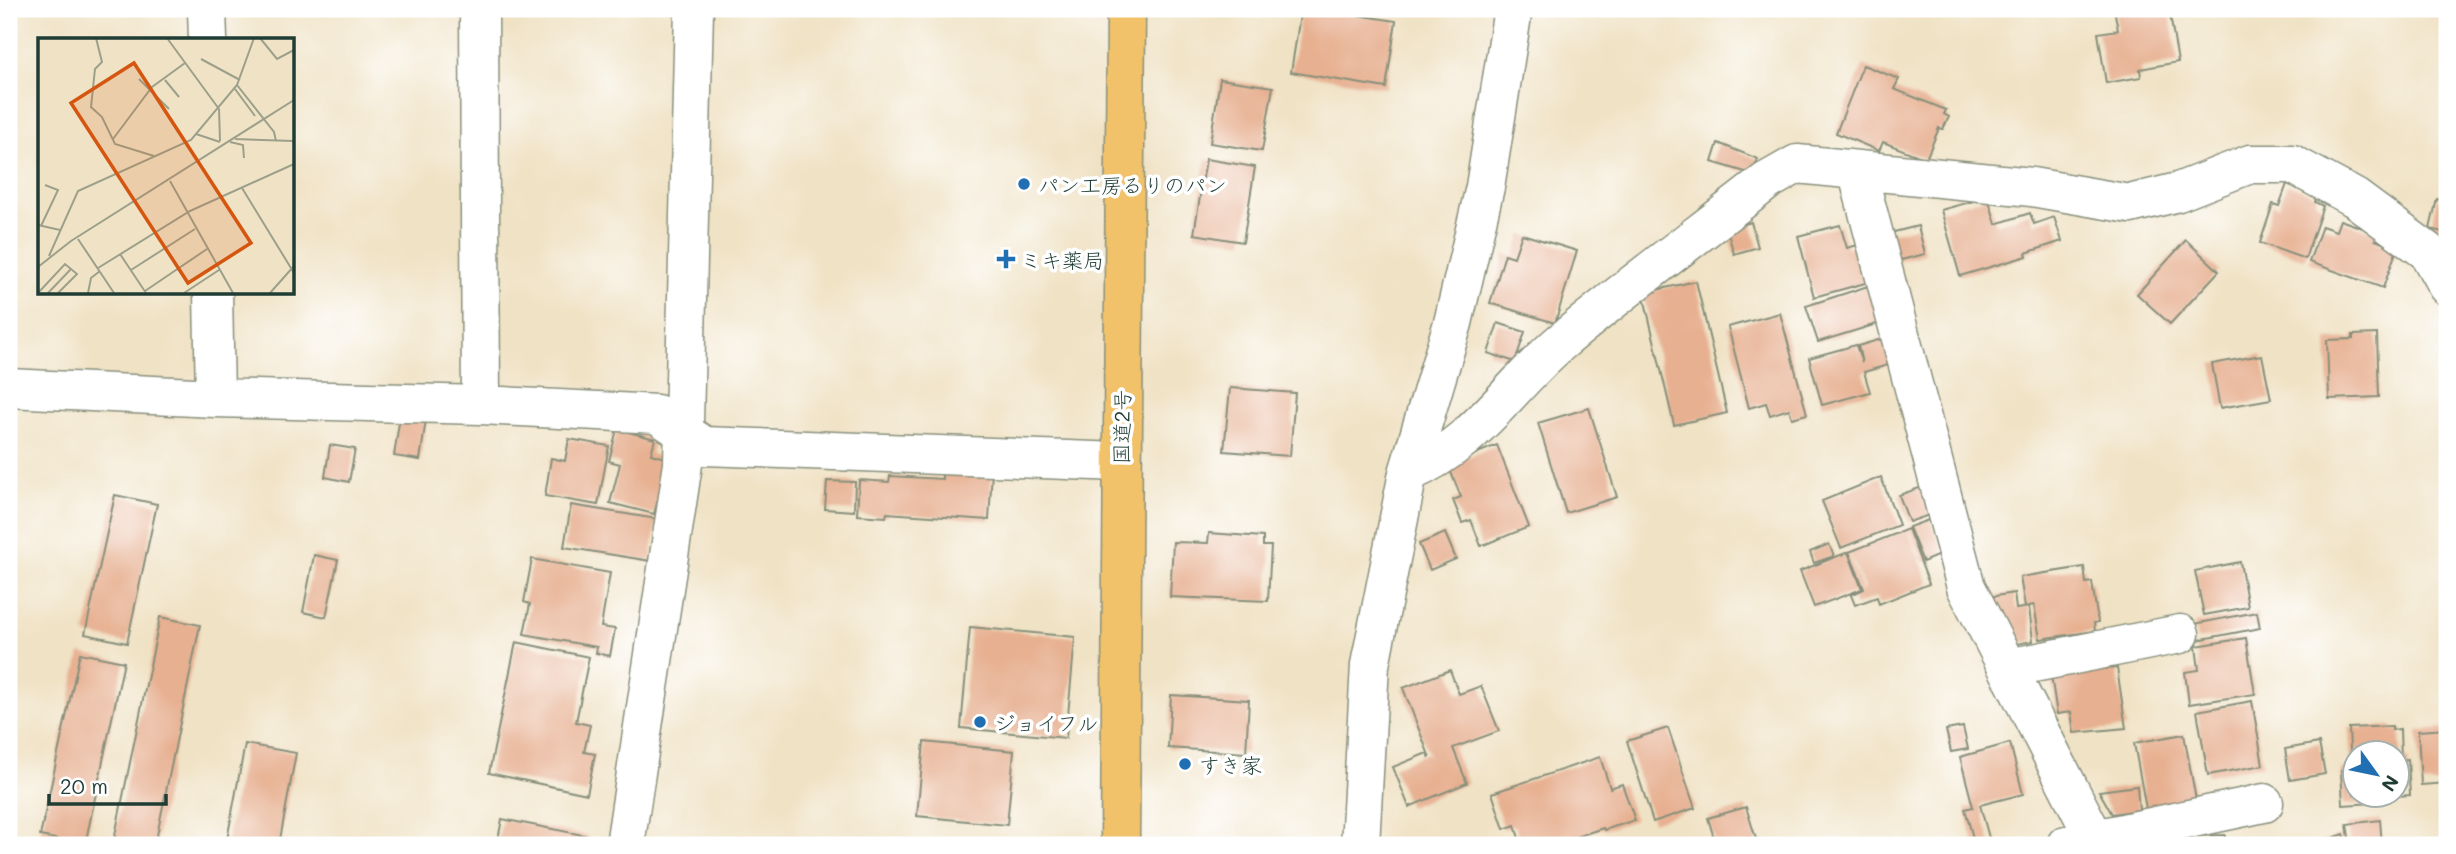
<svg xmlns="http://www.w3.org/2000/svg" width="2456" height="854" font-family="Mali,'Klee One',sans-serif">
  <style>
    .building { fill: #e7b091 }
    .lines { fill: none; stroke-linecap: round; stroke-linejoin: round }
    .minor-casing { stroke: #88907c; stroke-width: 41 }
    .highway-casing { stroke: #88907c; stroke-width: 41 }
    .minor { stroke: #fff; stroke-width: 38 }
    .highway { stroke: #f2c26a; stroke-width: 38 }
    .poi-dot { fill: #1f6fb2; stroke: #fff; stroke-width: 2.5 }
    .labels { text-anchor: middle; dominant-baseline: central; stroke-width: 7; stroke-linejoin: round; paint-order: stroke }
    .poi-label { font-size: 21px; fill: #1f3d34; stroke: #fff; text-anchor: start }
    .street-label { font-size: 21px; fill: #1f3d34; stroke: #fff }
    .inset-road { fill: none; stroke: #9ca08b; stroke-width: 2 }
    .view { fill: #d45610; fill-opacity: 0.15; stroke: #d45610; stroke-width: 3.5 }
    .inset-edge { fill: none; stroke: #1f3d34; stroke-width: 3.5 }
  </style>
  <rect width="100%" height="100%" fill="#fff"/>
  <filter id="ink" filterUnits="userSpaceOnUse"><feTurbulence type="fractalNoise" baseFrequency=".0143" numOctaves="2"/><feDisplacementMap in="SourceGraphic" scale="14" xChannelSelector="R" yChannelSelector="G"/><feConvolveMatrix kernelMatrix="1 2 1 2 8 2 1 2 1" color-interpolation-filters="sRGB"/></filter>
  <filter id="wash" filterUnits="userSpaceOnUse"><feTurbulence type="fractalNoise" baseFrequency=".00686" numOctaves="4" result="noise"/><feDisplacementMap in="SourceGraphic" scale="28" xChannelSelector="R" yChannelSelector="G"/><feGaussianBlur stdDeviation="1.57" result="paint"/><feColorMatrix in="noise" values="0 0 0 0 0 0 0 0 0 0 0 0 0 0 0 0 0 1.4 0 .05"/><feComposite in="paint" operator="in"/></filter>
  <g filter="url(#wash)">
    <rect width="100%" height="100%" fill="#f0e2c5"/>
    <g id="blocks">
      <path class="building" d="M1301 9H1318L1396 21 1386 88 1291 72Z
        M2114 9H2169L2178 62 2140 69 2141 77 2106 83 2098 33 2118 30Z
        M1863 65 1899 79 1894 89 1946 110 1944 114 1949 117 1943 129 1939 128 1926 159 1883 142 1879 151 1836 133Z
        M1220 79 1273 87 1262 151 1210 143Z
        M1718 143 1758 159 1752 174 1712 162Z
        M1206 159 1255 167 1243 242 1194 234Z
        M2287 184 2317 195 2315 202 2323 206 2305 259 2260 243 2273 204 2279 206Z
        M1988 197 1996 224 2030 213 2034 224 2054 217 2062 241 2026 253 2027 256 1960 276 1941 210Z
        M2437 199 2447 201V233L2430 229Z
        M2340 220 2377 233 2375 240 2397 249 2383 288 2309 262 2322 226 2336 231Z
        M1751 222 1758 247 1734 254 1727 230Z
        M1840 225 1847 248 1858 245 1869 282 1814 297 1798 236Z
        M1918 226 1925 254 1897 261 1890 233Z
        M1522 234 1577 251 1555 323 1490 303 1505 254 1514 257Z
        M2186 240 2219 271 2170 324 2137 294Z
        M1696 281 1727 413 1674 425 1643 293Z
        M1868 286 1880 323 1818 342 1806 306Z
        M1780 313 1807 414 1792 418 1789 409 1770 415 1766 403 1749 408 1728 327Z
        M1498 323 1525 332 1515 362 1488 353Z
        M2377 334 2379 397 2329 399 2327 340 2353 339V335Z
        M1888 337 1895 363 1864 372 1870 392 1822 405 1809 358 1856 345 1862 363 1858 346Z
        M2262 355 2271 399 2220 408 2212 364Z
        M1230 388 1295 393 1290 456 1224 451Z
        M1589 408 1617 497 1566 513 1538 423Z
        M400 416 426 420 420 460 394 456Z
        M617 429 655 439 651 454 669 459 654 514 610 503 620 464 609 461Z
        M569 439 609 446 598 505 545 496 551 458 565 461Z
        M330 445 355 449 349 482 325 477Z
        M1497 445 1529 527 1481 546 1471 520 1462 523 1453 500 1461 497 1448 465Z
        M942 467 992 471 989 520 887 513 886 517 857 515 859 480 889 482 890 476 942 479Z
        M1881 477 1899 525 1841 548 1822 501Z
        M827 481 855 482 854 511 825 509Z
        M1925 486 1935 513 1909 522 1899 495Z
        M115 495 157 504 127 643 85 634Z
        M571 505 657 519 651 561 564 547Z
        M1931 519 1944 553 1923 562 1909 527Z
        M1908 529 1929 584 1879 604 1877 597 1855 605 1851 595 1864 589 1849 552Z
        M1209 533 1263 537V546H1271L1268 601 1170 597 1173 542 1208 543Z
        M1445 533 1456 559 1430 570 1419 544Z
        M1829 544 1834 556 1814 563 1810 552Z
        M1848 552 1862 589 1814 607 1800 571Z
        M314 555 338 560 326 617 303 612Z
        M532 559 610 573 601 627 615 629 610 656 596 653 597 647 524 634 530 604 524 602Z
        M2240 562 2248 607 2204 615 2195 571Z
        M2084 567 2086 583 2092 582 2098 622 2094 623 2095 631 2040 639 2034 605 2025 607 2020 577Z
        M2014 593 2016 609 2029 607 2033 641 2011 645 1989 597Z
        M2257 612 2260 628 2197 640 2194 624Z
        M160 617 200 625 155 845H113Z
        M970 627 1075 637 1066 738 961 728Z
        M2246 638 2255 694 2189 704 2185 672 2199 670 2196 646Z
        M516 642 589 657 576 722 590 725 584 752 595 754 587 794 489 773Z
        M80 653 124 662 85 845 40 836Z
        M2105 661 2107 669 2117 668 2126 728 2074 733 2071 712 2057 714 2050 669Z
        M1450 670 1459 694 1481 686 1499 731 1453 748 1467 783 1409 807 1393 767 1427 753 1430 758 1403 688Z
        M1171 695 1249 700 1246 753 1168 748Z
        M2252 701 2263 765 2208 775 2197 711Z
        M2392 726V730L2400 729 2401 760 2408 759 2410 795 2396 796V752H2354V794H2381V797H2372L2373 803 2343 805 2341 770 2351 769 2349 728Z
        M1963 727 1968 749 1951 752 1946 730Z
        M1668 728 1695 808 1653 822 1627 741Z
        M2447 729V783L2421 785 2418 731Z
        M2184 734 2196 800 2146 809 2134 743Z
        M924 742 1014 751 1007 825 917 816Z
        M2010 743 2023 794 1980 805 1991 845H1975L1965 809 1973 807 1960 757Z
        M2319 743 2325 774 2290 780 2285 749Z
        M245 744 296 753 279 845H226Z
        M1600 757 1610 788 1622 784 1635 820 1604 830 1603 828 1551 845H1521L1515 825 1504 829 1492 793Z
        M2137 786 2139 810 2112 814 2099 791Z
        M1746 807 1758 845H1710L1708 840 1714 838 1708 818Z
        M502 819 588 836 586 845H497Z
        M2380 820 2382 845H2350L2347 824Z
        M2344 834 2347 845H2313Z
        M2225 835V845H2162V837Z"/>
    </g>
  </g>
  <g filter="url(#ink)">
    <use href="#blocks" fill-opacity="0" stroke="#88907c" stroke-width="2"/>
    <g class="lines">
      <g class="minor-casing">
        <path id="minor" d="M207 9 208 40
          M479 9 481 405
          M1857 170 1966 587 2098 845
          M213 292 215 398
          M9 388 215 398 481 405 657 414 704 446 1121 462
          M1408 473C1478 443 1506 389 1561 342 1628 286 1698 235 1767 181L1797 164 2032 187 2130 204 2178 192 2250 164H2292L2355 198 2428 252 2447 286
          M2008 668 2180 634
          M625 845 683 464 694 9
          M1360 845 1370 665 1408 473 1453 323 1485 187 1513 9
          M2066 845 2264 803"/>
      </g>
      <g class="highway-casing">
        <path id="highway" d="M1120 845 1126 9"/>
      </g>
      <use href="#minor" class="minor"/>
      <use href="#highway" class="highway"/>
    </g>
  </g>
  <g class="poi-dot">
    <circle cx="1024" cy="184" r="7"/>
    <path d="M1002.5 248.5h7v7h7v7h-7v7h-7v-7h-7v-7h7z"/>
    <circle cx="980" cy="722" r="7"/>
    <circle cx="1185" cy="764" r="7"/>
  </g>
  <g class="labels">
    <g class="poi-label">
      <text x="1038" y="184">パン工房るりのパン</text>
      <text x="1020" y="259">ミキ薬局</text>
      <text x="994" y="722">ジョイフル</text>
      <text x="1199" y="764">すき家</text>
    </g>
    <g class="street-label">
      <text transform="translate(1121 427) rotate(-89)">国道2号</text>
    </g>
  </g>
  <g transform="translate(38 38)">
    <rect width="256" height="256" fill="#f0e2c5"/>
    <path class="inset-road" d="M58 0 64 24 57 31 53 69 64 79 77 106 116 118M129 0 181 71 182 103M222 0 239 21 256 12M163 21 202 42M101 41 131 71M127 42 141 59M199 47 236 94 238 103M197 51 217 78M158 96 182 104M75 101 114 49 147 25M197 101 256 103M192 104 205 107 206 120M132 143 195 255M204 150 256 235M0 187 22 192M3 188 20 152 7 147M40 201 76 255M82 216 108 255M11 218 40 153 153 102 199 47 216 0M0 229 33 203 256 62M60 230 152 173 256 126M93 232 157 191M107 253 169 211M0 255 27 226 39 236 20 255M10 255 33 231M50 255 53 240 62 233M146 255 181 232M232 255 256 228"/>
    <path class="view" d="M96 25 213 205 150 245 33 65Z"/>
    <rect width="256" height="256" class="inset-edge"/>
  </g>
  <rect width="2456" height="854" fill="none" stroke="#fff" stroke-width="35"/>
  <g transform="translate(2376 774) rotate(123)"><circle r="33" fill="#ffffff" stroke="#a5b1ae" stroke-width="2"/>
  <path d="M0-5L12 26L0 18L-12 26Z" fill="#1f6fb2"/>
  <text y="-10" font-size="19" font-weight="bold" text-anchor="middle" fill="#1f3d34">N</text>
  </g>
  <path d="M49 794v10h117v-10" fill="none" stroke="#1f3d34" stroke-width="3.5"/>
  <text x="60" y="794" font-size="21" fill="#1f3d34" stroke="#ffffff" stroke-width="5" paint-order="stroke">20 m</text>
</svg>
